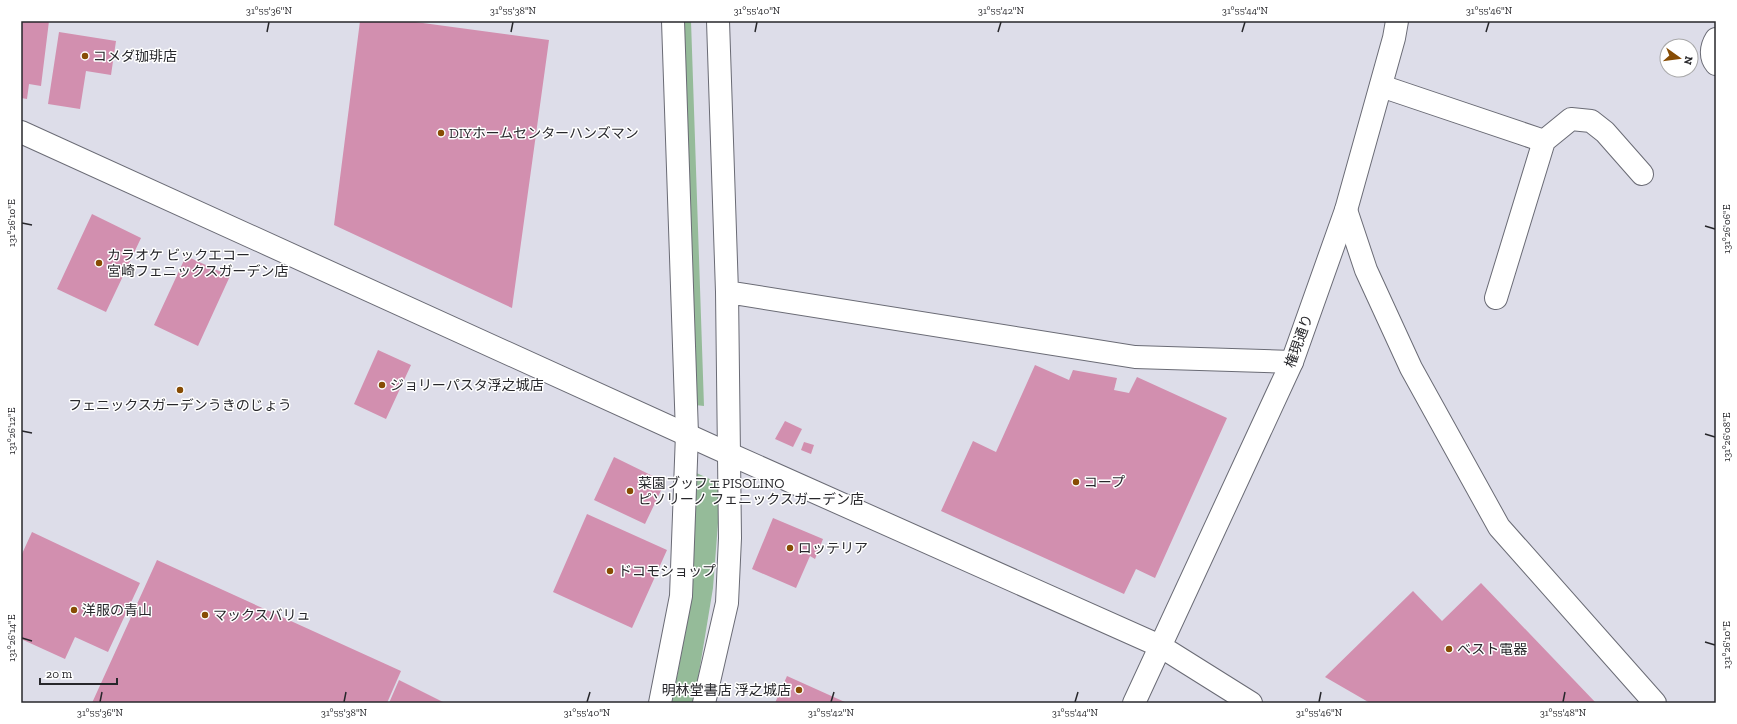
<svg xmlns="http://www.w3.org/2000/svg" width="1737" height="724" font-family="'Zilla Slab','Noto Sans JP',serif">
  <style>
    .green { fill: #95bb99 }
    .building { fill: #d28faf }
    .lines { fill: none; stroke-linecap: round; stroke-linejoin: round }
    .minor-casing { stroke: #6a6b75; stroke-width: 24 }
    .tertiary-casing { stroke: #6a6b75; stroke-width: 24 }
    .minor { stroke: #fff; stroke-width: 22 }
    .tertiary { stroke: #fff; stroke-width: 22 }
    .ticks { fill: none; stroke: #27272b; stroke-width: 1.5 }
    .poi-dot { fill: #874c04; stroke: #fff; stroke-width: 1.5 }
    .labels { text-anchor: middle; dominant-baseline: central; stroke-width: 3; stroke-linejoin: round; paint-order: stroke }
    .poi-label { font-size: 14px; fill: #27272b; stroke: #fff; text-anchor: start }
    .street-label { font-size: 14px; fill: #27272b; stroke: #fff }
    .neatline { fill: none; stroke: #27272b; stroke-width: 1.5 }
    .ticks-label { font-size: 10px; text-anchor: middle; fill: #27272b }
  </style>
  <rect width="100%" height="100%" fill="#dddde9"/>
  <path class="green" d="M681 21H691L704 406 695 405Z
    M692 471 721 484 713 588 694 703H672L692 598Z"/>
  <path class="building" d="M21 21H49L41 86 29 84 27 99 21 98Z
    M360 21H408L549 40 512 308 334 225Z
    M59 32 116 41 111 75 86 71 80 109 48 104Z
    M92 214 141 238 106 312 57 289Z
    M186 256 230 276 198 346 154 325Z
    M378 350 411 365 386 419 354 404Z
    M1035 365 1069 380 1073 370 1117 378 1114 390 1129 393 1137 377 1227 418 1155 578 1136 569 1124 594 941 511 973 441 996 452Z
    M785 421 802 429 793 447 775 439Z
    M804 442 814 445 811 454 801 450Z
    M614 457 665 482 645 524 594 500Z
    M587 514 667 550 632 628 553 592Z
    M773 518 823 539 815 559 810 556 796 588 752 569Z
    M32 532 140 583 108 652 75 637 65 659 21 639V556Z
    M157 560 401 671 387 703H92Z
    M1481 583 1596 703H1370L1325 677 1413 591 1442 621Z
    M787 676 847 703H775Z
    M399 680 445 703H389Z"/>
  <g class="lines">
    <g class="minor-casing">
      <path id="minor" d="M1716 39C1711 47 1710 57 1716 64
        M1381 86 1544 141
        M1346 210 1366 270 1411 368 1499 527 1655 703
        M727 292 1135 357 1292 362
        M1496 298 1544 141 1571 119 1591 121 1605 132 1642 174
        M660 703 681 596 687 434 673 21
        M704 703 727 603 730 538 727 292 718 21"/>
    </g>
    <g class="tertiary-casing">
      <path id="tertiary" d="M21 132 716 448 1160 646 1251 703
        M1134 703 1292 362 1346 210 1394 38 1397 21"/>
    </g>
    <use href="#minor" class="minor"/>
    <use href="#tertiary" class="tertiary"/>
  </g>
  <path class="ticks" d="M267 32 269 22M511 32 513 22M755 32 757 22M998 32 1001 22M1242 32 1245 22M1486 32 1489 22M22 223 32 225M1705 226 1715 229M22 431 32 433M1705 434 1715 437M22 638 32 641M1705 642 1715 645M100 702 102 692M344 702 346 692M587 702 590 692M831 702 834 692M1075 702 1078 692M1319 702 1321 692M1563 702 1565 692"/>
  <g class="poi-dot">
    <circle cx="85" cy="56" r="4"/>
    <circle cx="441" cy="133" r="4"/>
    <circle cx="99" cy="263" r="4"/>
    <circle cx="382" cy="385" r="4"/>
    <circle cx="180" cy="390" r="4"/>
    <circle cx="1076" cy="482" r="4"/>
    <circle cx="630" cy="491" r="4"/>
    <circle cx="790" cy="548" r="4"/>
    <circle cx="610" cy="571" r="4"/>
    <circle cx="74" cy="610" r="4"/>
    <circle cx="205" cy="615" r="4"/>
    <circle cx="1449" cy="649" r="4"/>
    <circle cx="799" cy="690" r="4"/>
  </g>
  <g class="labels">
    <g class="poi-label">
      <text x="93" y="56">コメダ珈琲店</text>
      <text x="449" y="133">DIYホームセンターハンズマン</text>
      <text x="107" y="255">カラオケ ビックエコー<tspan x="107" dy="16">宮崎フェニックスガーデン店</tspan></text>
      <text x="390" y="385">ジョリーパスタ浮之城店</text>
      <text x="180" y="405" text-anchor="middle">フェニックスガーデンうきのじょう</text>
      <text x="1084" y="482">コープ</text>
      <text x="638" y="483">菜園ブッフェPISOLINO<tspan x="638" dy="16">ピソリーノ フェニックスガーデン店</tspan></text>
      <text x="798" y="548">ロッテリア</text>
      <text x="618" y="571">ドコモショップ</text>
      <text x="82" y="610">洋服の青山</text>
      <text x="213" y="615">マックスバリュ</text>
      <text x="1457" y="649">ベスト電器</text>
      <text x="791" y="690" text-anchor="end">明林堂書店 浮之城店</text>
    </g>
    <g class="street-label">
      <text transform="translate(1299 341) rotate(-70)">権現通り</text>
    </g>
  </g>
  <rect width="1737" height="724" fill="none" stroke="#ffffff" stroke-width="44"/>
  <g transform="translate(1679 58) rotate(104)"><circle r="19" fill="#ffffff" stroke="#a9a9aa"/>
  <path d="M0-3L7 15L0 10L-7 15Z" fill="#874c04"/>
  <text y="-6" font-size="11" font-weight="bold" text-anchor="middle" fill="#27272b">N</text>
  </g>
  <path d="M40 678v6h77v-6" fill="none" stroke="#27272b" stroke-width="2"/>
  <text x="46" y="678" font-size="12" fill="#27272b" stroke="#ffffff" stroke-width="3" paint-order="stroke">20 m</text>
  <rect x="22" y="22" width="1693" height="680" class="neatline"/>
  <g class="ticks-label">
    <text x="269" y="14">31°55'36"N</text>
    <text x="513" y="14">31°55'38"N</text>
    <text x="757" y="14">31°55'40"N</text>
    <text x="1001" y="14">31°55'42"N</text>
    <text x="1245" y="14">31°55'44"N</text>
    <text x="1489" y="14">31°55'46"N</text>
    <text transform="translate(11 223) rotate(-90)" y="4">131°26'10"E</text>
    <text transform="translate(1726 229) rotate(-90)" y="4">131°26'06"E</text>
    <text transform="translate(11 431) rotate(-90)" y="4">131°26'12"E</text>
    <text transform="translate(1726 437) rotate(-90)" y="4">131°26'08"E</text>
    <text transform="translate(11 638) rotate(-90)" y="4">131°26'14"E</text>
    <text transform="translate(1726 645) rotate(-90)" y="4">131°26'10"E</text>
    <text x="100" y="716">31°55'36"N</text>
    <text x="344" y="716">31°55'38"N</text>
    <text x="587" y="716">31°55'40"N</text>
    <text x="831" y="716">31°55'42"N</text>
    <text x="1075" y="716">31°55'44"N</text>
    <text x="1319" y="716">31°55'46"N</text>
    <text x="1563" y="716">31°55'48"N</text>
  </g>
</svg>
